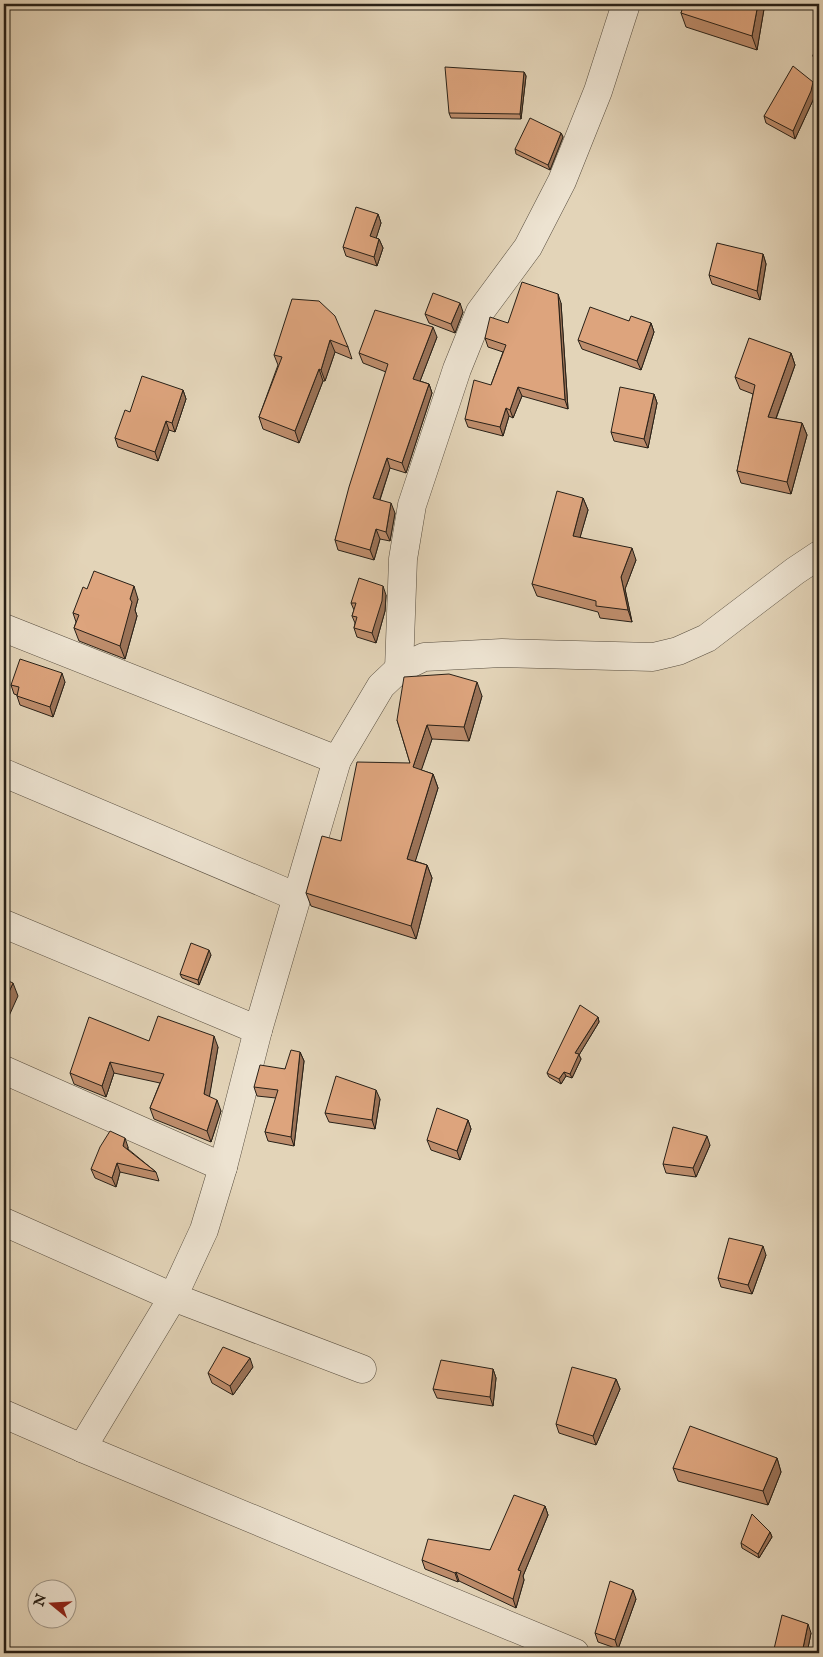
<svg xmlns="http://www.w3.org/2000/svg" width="823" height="1657" font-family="'IM FELL English',serif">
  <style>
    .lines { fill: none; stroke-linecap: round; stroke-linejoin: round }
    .minor-casing { stroke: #574d3f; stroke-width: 29 }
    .tertiary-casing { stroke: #574d3f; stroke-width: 29 }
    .minor { stroke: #ede3d1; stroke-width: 28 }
    .tertiary { stroke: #ede3d1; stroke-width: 28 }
    .wall { fill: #be8d6c; stroke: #282017 }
    .shaded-wall { fill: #9b7358; stroke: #282017 }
    .building { fill: #dda47d; stroke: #282017 }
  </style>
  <rect width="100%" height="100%" fill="#e3d4b8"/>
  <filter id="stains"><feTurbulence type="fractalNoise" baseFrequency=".004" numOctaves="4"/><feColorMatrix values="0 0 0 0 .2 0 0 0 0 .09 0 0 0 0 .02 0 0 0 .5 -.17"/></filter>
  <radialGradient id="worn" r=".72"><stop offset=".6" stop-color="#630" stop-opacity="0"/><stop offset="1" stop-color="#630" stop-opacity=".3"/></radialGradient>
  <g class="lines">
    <g class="minor-casing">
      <path id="minor" d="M4 628 337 760
        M399 669 403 559 412 505 457 369 480 312 528 247 562 181 598 91 626 4
        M4 773 297 897
        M4 924 258 1030
        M4 1070 223 1167
        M4 1222 173 1297 362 1369
        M82 1448 575 1653"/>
    </g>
    <g class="tertiary-casing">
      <path id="tertiary" d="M4 1414 82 1448 173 1297 204 1230 223 1167 258 1030 337 760 381 686 399 669 424 657 502 653 653 657 678 651 707 638 795 571 819 555"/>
    </g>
    <use href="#minor" class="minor"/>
    <use href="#tertiary" class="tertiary"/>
  </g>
  <path class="wall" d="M684 4H762L764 9 757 50 686 27 681 13Z
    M819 33V67L816 65 813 56Z
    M524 72 526 76 521 119 451 118 449 113Z
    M813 82 816 89 814 98 795 139 766 123 764 116Z
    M561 133 563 137 550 170 516 154 515 149Z
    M378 214 381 223 376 238 379 239 383 248 377 266 346 256 343 247Z
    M763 254 766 264 760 300 712 284 709 275Z
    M319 301 348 347 352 359 335 352 325 381H323L299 443 263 429 259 417 278 365 274 355Z
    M561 303 568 409 522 396 513 418 509 416 503 436 468 427 465 419 491 385 503 352 488 347 485 338 508 323Z
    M463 312 455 333 429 323 425 314Z
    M629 321 651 323 654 332 641 370 582 349 578 340Z
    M437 337 420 381 429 384 432 393 406 473 390 468 380 500 395 513 390 541 380 539 374 560 338 550 335 540 386 372 363 363 359 353Z
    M791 353 795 365 776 419 802 423 807 435 791 494 741 483 737 471 753 394 740 389 735 377Z
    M183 390 186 399 175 432 169 430 158 461 118 447 115 438 130 412Z
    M654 394 657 403 648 448 614 441 611 432Z
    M583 498 588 510 580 537 636 560 625 589 632 622 600 618 598 612 537 596 532 584Z
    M87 589 138 599 135 610 137 616 125 659 79 641 74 628 76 622 73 613Z
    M386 595 385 611 376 643 357 637 354 628 355 623 352 616 354 610 351 603Z
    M65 682 53 717 20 705 17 696V695L14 694 11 685Z
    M482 696 469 741 432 739 421 770 433 774 438 788 415 861 427 865 432 878 416 939 311 906 306 893 341 841 410 763 397 720Z
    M211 955 199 985 182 978 180 974Z
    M598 1017 599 1022 579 1055 581 1059 572 1078 566 1076 561 1084 549 1077 547 1073Z
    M149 1041 218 1047 209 1097 221 1111 211 1142 154 1119 150 1108 160 1083 114 1073 106 1097 74 1084 70 1073Z
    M300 1052 304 1061 294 1146 268 1141 265 1132 276 1098 257 1096 254 1087 285 1069Z
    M380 1099 375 1129 329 1122 325 1113Z
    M468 1120 471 1129 460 1160 431 1150 427 1140Z
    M710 1145 696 1177 666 1173 663 1164Z
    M128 1147V1149L156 1172 159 1181 120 1172 116 1187 95 1178 91 1169Z
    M766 1255 752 1294 721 1287 718 1278Z
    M253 1367 233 1395 212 1383 208 1373Z
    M493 1369 496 1378 493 1406 437 1398 433 1389Z
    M616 1379 620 1389 596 1445 559 1433 556 1424Z
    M777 1458 781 1472 768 1505 678 1481 673 1468Z
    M545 1506 548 1515 523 1576 524 1580 516 1608 459 1581 458 1582 425 1569 422 1560 490 1550Z
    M770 1532 772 1537 759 1558 742 1548 741 1543Z
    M636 1599 618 1649 598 1642 595 1633Z
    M811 1633 807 1653H775L774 1649Z"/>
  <path class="shaded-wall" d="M758 4H762L764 9 757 50 752 36Z
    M524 72 526 76 521 119 520 114Z
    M813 82 816 89 814 98 795 139 793 131Z
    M561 133 563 137 550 170 548 165Z
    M378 214 381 223 374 245 370 236Z
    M379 239 383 248 377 266 374 257Z
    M763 254 766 264 760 300 757 291Z
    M558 294 561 303 568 409 565 400Z
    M460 303 463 312 455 333 451 324Z
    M651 323 654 332 641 370 637 361Z
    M433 327 437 337 417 389 413 379Z
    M330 340 335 352 325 381 321 370Z
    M791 353 795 365 772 429 768 417Z
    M319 369 323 381 299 443 295 431Z
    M429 384 432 393 406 473 402 463Z
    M518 387 522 396 513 418 510 410Z
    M183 390 186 399 175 432 172 423Z
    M654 394 657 403 648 448 644 439Z
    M506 408 509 416 503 436 500 427Z
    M166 421 169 430 158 461 155 452Z
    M802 423 807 435 791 494 787 482Z
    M387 458 390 468 377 508 373 498Z
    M583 498 588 510 577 548 573 536Z
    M391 503 395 513 390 541 386 532Z
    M376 529 380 539 374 560 370 550Z
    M632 548 636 560 625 589 632 622 628 610 621 577Z
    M134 586 138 599 135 610 137 616 125 659 120 646 130 599Z
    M383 586 386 595 385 611 376 643 372 633Z
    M62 673 65 682 53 717 50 707Z
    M477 682 482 696 469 741 464 727Z
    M427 725 432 739 418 780 413 767Z
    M433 774 438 788 412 872 407 859Z
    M427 865 432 878 416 939 411 926Z
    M209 950 211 955 199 985 198 980Z
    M13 983 18 996 4 1027V1003Z
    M598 1017 599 1022 579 1055 581 1059 572 1078 570 1074 575 1053Z
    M214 1036 218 1047 208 1105 204 1094Z
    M300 1052 304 1061 294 1146 291 1137Z
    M110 1062 114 1073 106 1097 102 1086Z
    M564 1072 566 1076 561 1084 559 1079Z
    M5 1080 8 1089 4 1099V1082Z
    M376 1090 380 1099 375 1129 372 1120Z
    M217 1100 221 1111 211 1142 207 1131Z
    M468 1120 471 1129 460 1160 457 1151Z
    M707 1136 710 1145 696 1177 693 1168Z
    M125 1138 128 1147 126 1155 123 1146Z
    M117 1163 120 1172 116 1187 112 1178Z
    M763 1246 766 1255 752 1294 748 1285Z
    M250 1358 253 1367 233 1395 230 1386Z
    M493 1369 496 1378 493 1406 490 1397Z
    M616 1379 620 1389 596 1445 593 1436Z
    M777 1458 781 1472 768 1505 763 1491Z
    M545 1506 548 1515 523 1576 524 1580 516 1608 513 1599 518 1570Z
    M770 1532 772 1537 759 1558 758 1554Z
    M456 1572 459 1581 458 1582 455 1573Z
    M633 1590 636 1599 618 1649 615 1640Z
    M808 1624 811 1633 807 1653H802Z"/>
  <path class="building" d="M684 4H758L752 36 681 13Z
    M819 33V60L813 56Z
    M793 66 813 82 811 91 793 131 764 116Z
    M445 67 524 72 520 114 449 113Z
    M530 118 561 133 548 165 515 149Z
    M356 207 378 214 370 236 379 239 374 257 343 247Z
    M717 243 763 254 757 291 709 275Z
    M522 282 558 294 565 400 518 387 510 410 506 408 500 427 465 419 474 380 491 385 506 345 485 338 490 317 508 323Z
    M433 293 460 303 451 324 425 314Z
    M292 299 319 301 335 316 348 347 330 340 321 370 319 369 295 431 259 417 282 357 274 355Z
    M590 307 629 321 631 316 651 323 637 361 578 340Z
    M375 310 433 327 413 379 429 384 402 463 387 458 373 498 391 503 386 532 376 529 370 550 335 540 349 487 388 364 359 353Z
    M749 338 791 353 768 417 802 423 787 482 737 471 755 385 735 377Z
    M142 376 183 390 172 423 166 421 155 452 115 438 125 410 130 412Z
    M620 387 654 394 644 439 611 432Z
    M557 491 583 498 573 536 632 548 621 577 628 610 596 606V601L532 584Z
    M94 571 134 586 130 599 132 602 120 646 74 628 79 615 73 613 83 587 87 589Z
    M359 578 383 586 382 601 372 633 354 628 357 617 352 616 356 603H351Z
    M20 659 62 673 50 707 17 696 19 687 11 685Z
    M449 674 477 682 464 727 427 725 413 767 433 774 407 859 427 865 411 926 306 893 322 836 341 841 357 762 410 763 397 720 404 677Z
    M191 943 209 950 198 980 180 974Z
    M4 979 13 983 4 1003Z
    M580 1005 598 1017 575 1053 579 1054 570 1074 564 1072 559 1079 547 1073Z
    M158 1016 214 1036 204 1094 217 1100 207 1131 150 1108 164 1074 110 1062 102 1086 70 1073 89 1017 149 1041Z
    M291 1050 300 1052 291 1137 265 1132 278 1090 254 1087 260 1065 285 1069Z
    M336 1076 376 1090 372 1120 325 1113Z
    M437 1108 468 1120 457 1151 427 1140Z
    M673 1127 707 1136 693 1168 663 1164Z
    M110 1131 125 1138 123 1146 156 1172 117 1163 112 1178 91 1169 100 1147Z
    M729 1238 763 1246 748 1285 718 1278Z
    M223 1347 250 1358 230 1386 208 1373Z
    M441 1360 493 1369 490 1397 433 1389Z
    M572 1367 616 1379 593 1436 556 1424Z
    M690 1426 777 1458 763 1491 673 1468Z
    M514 1495 545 1506 518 1570 521 1571 513 1599 456 1572 455 1573 422 1560 428 1539 490 1550Z
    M752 1514 770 1532 758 1554 741 1543Z
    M610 1581 633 1590 615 1640 595 1633Z
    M782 1615 808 1624 802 1653H785L774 1649Z"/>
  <rect width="823" height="1657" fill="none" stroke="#e3d4b8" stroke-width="20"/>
  <rect x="5" y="5" width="813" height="1647" fill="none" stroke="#282017" stroke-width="2.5"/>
  <rect x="10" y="10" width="803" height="1637" fill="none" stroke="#282017"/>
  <g transform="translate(52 1604) rotate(288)"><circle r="24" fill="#ede3d1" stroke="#9e9587"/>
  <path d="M0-4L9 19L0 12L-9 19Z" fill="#8f2418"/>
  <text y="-8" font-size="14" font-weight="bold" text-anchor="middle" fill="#282017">N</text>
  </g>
  <rect width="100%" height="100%" filter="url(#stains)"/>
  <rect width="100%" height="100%" fill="url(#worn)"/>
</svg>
